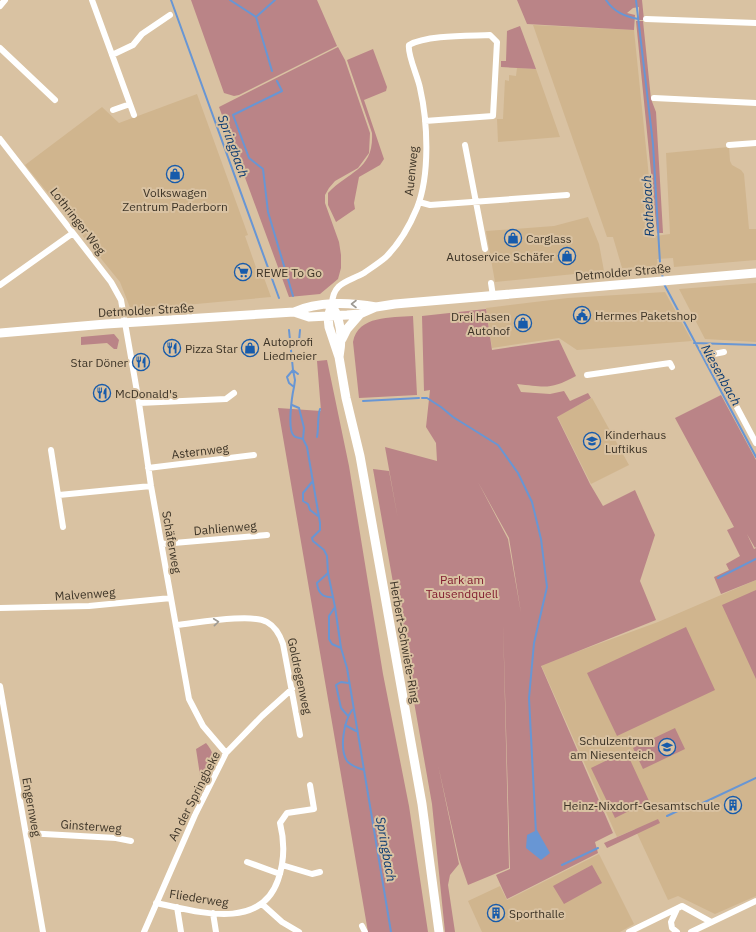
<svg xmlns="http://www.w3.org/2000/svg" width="756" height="932" font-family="'IBM Plex Sans',sans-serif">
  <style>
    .built { fill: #d0b58e }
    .green { fill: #ba8487; fill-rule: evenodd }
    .water { fill: #6896d4 }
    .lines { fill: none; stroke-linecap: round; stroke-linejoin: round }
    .stream { stroke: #6896d4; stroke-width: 2 }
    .street { stroke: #fff; stroke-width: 6 }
    .secondary { stroke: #fff; stroke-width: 9 }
    .oneway { stroke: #9e9a93 }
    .labels { text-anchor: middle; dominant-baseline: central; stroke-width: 4; stroke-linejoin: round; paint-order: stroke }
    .street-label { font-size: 12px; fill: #3d3427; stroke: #d9c2a2 }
    .poi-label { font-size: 12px; fill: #3d3427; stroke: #d9c2a2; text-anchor: start }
    .park-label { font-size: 12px; fill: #821d2f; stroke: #d9c2a2 }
    .water-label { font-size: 13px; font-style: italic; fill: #093971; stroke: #d9c2a2 }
  </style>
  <rect width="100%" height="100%" fill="#d9c2a2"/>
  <path class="built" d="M533 25 634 30 655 236 670 234 666 153 729 147 730 161 732 165 741 170 744 174 749 229H756V260L674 267 673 258 657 259 658 267 622 268 613 237H607Z
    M517 68 536 69 560 137 498 142 497 119H503L505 80 509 81V75L516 76Z
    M197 94 248 235 245 236 259 276 263 275 271 297 131 310 120 282 25 165 102 107 119 123Z
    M588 217 599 244 604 271 495 282 486 231 554 226Z
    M756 283V342L705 339 679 289Z
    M665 292 692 341 577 350 559 338 492 348 486 308 568 298Z
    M592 398 629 465 591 484 557 416Z
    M756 580V896L715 914 678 896 668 900 635 829 617 837 541 665 658 622Z
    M599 854 634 924 620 932H482L468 901 500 886 507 900Z"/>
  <path class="green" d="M191 0H317L337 46 239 95 234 96 224 93Z
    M517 0H642L644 20H639V7L633 8 627 13 635 15 634 30 527 24Z
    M636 21H643L651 99 656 112 663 233H657Z
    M520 26 536 69 501 67V61H506L507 31Z
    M338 47 345 60 370 133 369 153 358 168 335 181 329 188 325 195V203L339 242 341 255V268L338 279 320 294 289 297 219 107Z
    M373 49 387 87 386 91 364 100 384 159 380 165 359 177 354 203 355 209 336 222 328 205V193C349 171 374 170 372 133L347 60Z
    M486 309 492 350 559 340 576 376C550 390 546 387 517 384L521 392 550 394 564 391 570 401 588 393 591 398 557 417 590 484 603 506 635 490 655 535 640 581 656 620 541 666 613 833 595 842 598 853 507 899 496 875 510 869 503 621 509 868 468 885 459 859 438 765 459 864 450 875 448 885 455 932H445L432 804 373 469 389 471 398 519 385 447 437 461 436 443 426 427 430 390 424 391 422 316ZM478 482 509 538 521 613 508 539Z
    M413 316 417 395 359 398 353 342C358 315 391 318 413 316Z
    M114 334 119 340 117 349H114L107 343 81 345V337Z
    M327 360 349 466 383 674 409 806 428 932H368L278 408 321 411 317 361Z
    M721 395 756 460V547L755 548 747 534 754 549 756 548V580L721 594 714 577 729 570 726 564 740 556 727 530 734 527 675 418Z
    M756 590V679L722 605Z
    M686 627 715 690 617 736 587 673Z
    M675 728 685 749 643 769 633 748Z
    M206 743C218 758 213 762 206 779L200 775 196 749Z
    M626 751 649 801 615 818 591 768Z
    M658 819 660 823 607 848 604 843Z
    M592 865 602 883 564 904 553 886Z"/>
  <path class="water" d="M537 830 550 853 541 860 526 848 527 835Z"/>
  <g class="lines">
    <path class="stream" d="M171 0 279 298
      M230 0 256 17 272 71
      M606 0C614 12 624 16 638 19
      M636 0 653 144 660 263 663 279
      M256 17 275 0
      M277 81 282 91 233 115 249 158 263 169 268 212 293 296
      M664 284 756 457
      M289 330 293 370 287 377 289 383 294 387C292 396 287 430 294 436 296 438 301 438 303 439L307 447 320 523V530L312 538 313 541 324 550 327 556 328 573 335 607 329 616V639L332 644 341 648 347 668 364 770
      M694 343 756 345
      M290 347H293L299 341 300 330
      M293 370 295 380 294 387
      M293 370 298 374
      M422 398H427L441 407 453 417 498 445 518 473 532 502 541 539 547 587 534 643 529 698 536 833
      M363 401 419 398
      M292 405 299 408 304 428 303 439
      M317 437C319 427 317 418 320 409
      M312 482 303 493V501L308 504 310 510 318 516
      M328 573 317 583C318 593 323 598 333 597
      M718 578 756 559
      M335 607 341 648
      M352 710C344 721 339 749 347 761 351 766 358 768 364 770L391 932
      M348 716 341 708 336 685 341 682 348 683
      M345 725 356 731
      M667 816 684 808 690 809 756 778
      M562 865 598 848"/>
    <path class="street" d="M92 0 134 115
      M0 6 5 0
      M646 19 756 23
      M0 48 55 100
      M112 55 133 45 142 34 170 15
      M654 98 756 103
      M113 110 130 104
      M0 139 111 282 121 300 139 403 151 486 189 699 203 726 226 753
      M465 145 485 249
      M729 145 756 143
      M419 202 430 205 567 195
      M491 283 493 296
      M0 285 73 233
      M332 304C333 282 348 282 364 273 371 268 379 263 386 257 399 244 410 225 417 208 430 175 428 123 420 88 418 77 407 54 409 45 427 35 469 36 490 35L497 42 493 116 425 121
      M724 352 709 355 756 443
      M587 375 670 363 672 367
      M139 403 226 399 234 393
      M51 450 63 527
      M148 468 254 455
      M59 495 151 486
      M162 544 267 535
      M0 608 89 606 171 598
      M177 625C197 623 252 613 267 622 276 627 280 635 283 644L300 735
      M0 686 43 932
      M26 833 116 838 131 841
      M247 862 280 874
      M282 865 312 874 320 872
      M156 903C196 911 260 932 278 880 285 860 285 843 280 823L287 813 314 809 310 785
      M262 904 282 922 299 932
      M177 907 181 932
      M677 909 671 922 672 928 677 932
      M213 913 216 932
      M362 926 365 932
      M144 932 195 815 226 753 262 716 292 689
      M629 932 682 906 711 922
      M691 932 756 901"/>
    <path class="secondary" d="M332 304 328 317 329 327 339 357 346 398 360 456 422 804 439 932
      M335 311C342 327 342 340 339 357
      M294 312 309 317 347 315 360 314 376 307 395 304 756 273
      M0 333 106 324 294 312C318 301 350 302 376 307
      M342 339 347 329 360 314"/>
  </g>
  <defs><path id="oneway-chevron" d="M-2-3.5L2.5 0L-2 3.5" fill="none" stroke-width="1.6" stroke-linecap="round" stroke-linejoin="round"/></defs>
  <g class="oneway">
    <use href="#oneway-chevron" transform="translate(354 304) rotate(180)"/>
    <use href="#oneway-chevron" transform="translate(216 622) rotate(-6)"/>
  </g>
  <defs>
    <g id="shop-ring" transform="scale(0.9)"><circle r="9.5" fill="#d9c2a2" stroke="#175bab" stroke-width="1.5"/><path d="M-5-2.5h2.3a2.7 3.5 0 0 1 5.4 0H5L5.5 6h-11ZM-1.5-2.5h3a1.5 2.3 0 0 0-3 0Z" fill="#175bab"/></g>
    <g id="supermarket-ring" transform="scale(0.9)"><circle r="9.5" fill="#d9c2a2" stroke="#175bab" stroke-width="1.5"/><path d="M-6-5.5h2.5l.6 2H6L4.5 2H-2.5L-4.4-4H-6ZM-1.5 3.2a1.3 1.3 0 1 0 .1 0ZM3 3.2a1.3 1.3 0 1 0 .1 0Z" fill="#175bab"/></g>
    <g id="civic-ring" transform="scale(0.9)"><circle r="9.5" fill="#d9c2a2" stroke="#175bab" stroke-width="1.5"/><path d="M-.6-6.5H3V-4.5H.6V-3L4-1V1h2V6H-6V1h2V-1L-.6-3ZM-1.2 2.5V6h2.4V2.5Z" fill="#175bab"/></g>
    <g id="restaurant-ring" transform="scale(0.9)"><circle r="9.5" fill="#d9c2a2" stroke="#175bab" stroke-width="1.5"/><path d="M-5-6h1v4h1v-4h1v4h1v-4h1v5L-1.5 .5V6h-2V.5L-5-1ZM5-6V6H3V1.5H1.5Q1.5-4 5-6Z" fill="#175bab"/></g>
    <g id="school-ring" transform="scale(0.9)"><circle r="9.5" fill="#d9c2a2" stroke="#175bab" stroke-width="1.5"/><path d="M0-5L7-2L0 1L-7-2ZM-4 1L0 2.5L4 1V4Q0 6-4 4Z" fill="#175bab"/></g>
    <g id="building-ring" transform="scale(0.9)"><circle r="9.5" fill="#d9c2a2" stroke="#175bab" stroke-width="1.5"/><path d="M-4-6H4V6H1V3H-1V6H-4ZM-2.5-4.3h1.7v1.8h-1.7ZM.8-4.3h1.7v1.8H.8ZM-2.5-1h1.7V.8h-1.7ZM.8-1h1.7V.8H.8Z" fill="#175bab"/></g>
  </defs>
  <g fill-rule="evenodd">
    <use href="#shop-ring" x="175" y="174"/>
    <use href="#shop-ring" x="513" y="238"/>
    <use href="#shop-ring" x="567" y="256"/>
    <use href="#supermarket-ring" x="243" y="272"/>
    <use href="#civic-ring" x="582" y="315"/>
    <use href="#shop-ring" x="523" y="323"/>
    <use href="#restaurant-ring" x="172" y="348"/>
    <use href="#shop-ring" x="250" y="348"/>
    <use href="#restaurant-ring" x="141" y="362"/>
    <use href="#restaurant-ring" x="102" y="393"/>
    <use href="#school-ring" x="592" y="441"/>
    <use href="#school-ring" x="667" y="747"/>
    <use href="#building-ring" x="733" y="805"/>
    <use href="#building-ring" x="496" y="913"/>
  </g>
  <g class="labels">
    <g class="street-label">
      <text transform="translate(411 171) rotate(-84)">Auenweg</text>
      <text transform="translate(78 221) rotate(52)">Lothringer Weg</text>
      <text transform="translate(623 272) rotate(-5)">Detmolder Straße</text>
      <text transform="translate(146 310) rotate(-3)">Detmolder Straße</text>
      <text transform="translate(200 451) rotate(-7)">Asternweg</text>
      <text transform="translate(225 528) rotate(-5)">Dahlienweg</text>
      <text transform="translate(172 542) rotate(80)">Schäferweg</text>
      <text transform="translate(85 594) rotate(-4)">Malvenweg</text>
      <text transform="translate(405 642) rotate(80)">Herbert-Schwiete-Ring</text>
      <text transform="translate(300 676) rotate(78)">Goldregenweg</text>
      <text transform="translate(194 796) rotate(-63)">An der Springbeke</text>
      <text transform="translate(32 807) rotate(80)">Engernweg</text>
      <text transform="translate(91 826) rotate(4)">Ginsterweg</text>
      <text transform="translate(199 898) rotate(9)">Fliederweg</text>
    </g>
    <g class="poi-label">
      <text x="175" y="192" text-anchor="middle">Volkswagen<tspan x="175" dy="14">Zentrum Paderborn</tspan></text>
      <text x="526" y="238">Carglass</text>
      <text x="554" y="256" text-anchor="end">Autoservice Schäfer</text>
      <text x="256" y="272">REWE To Go</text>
      <text x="595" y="315">Hermes Paketshop</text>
      <text x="510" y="316" text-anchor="end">Drei Hasen<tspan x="510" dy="14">Autohof</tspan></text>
      <text x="263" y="341">Autoprofi<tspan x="263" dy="14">Liedmeier</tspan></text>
      <text x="185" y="348">Pizza Star</text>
      <text x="128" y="362" text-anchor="end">Star Döner</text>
      <text x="115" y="393">McDonald's</text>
      <text x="605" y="434">Kinderhaus<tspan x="605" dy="14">Luftikus</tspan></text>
      <text x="654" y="740" text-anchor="end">Schulzentrum<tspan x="654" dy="14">am Niesenteich</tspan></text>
      <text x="720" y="805" text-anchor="end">Heinz-Nixdorf-Gesamtschule</text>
      <text x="509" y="913">Sporthalle</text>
    </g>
    <g class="park-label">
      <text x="462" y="579">Park am<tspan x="462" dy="14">Tausendquell</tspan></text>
    </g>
    <g class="water-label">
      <text transform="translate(233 146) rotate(70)">Springbach</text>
      <text transform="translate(648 206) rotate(-93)">Rothebach</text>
      <text transform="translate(721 375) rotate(61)">Niesenbach</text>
      <text transform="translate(386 849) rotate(80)">Springbach</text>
    </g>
  </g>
</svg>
